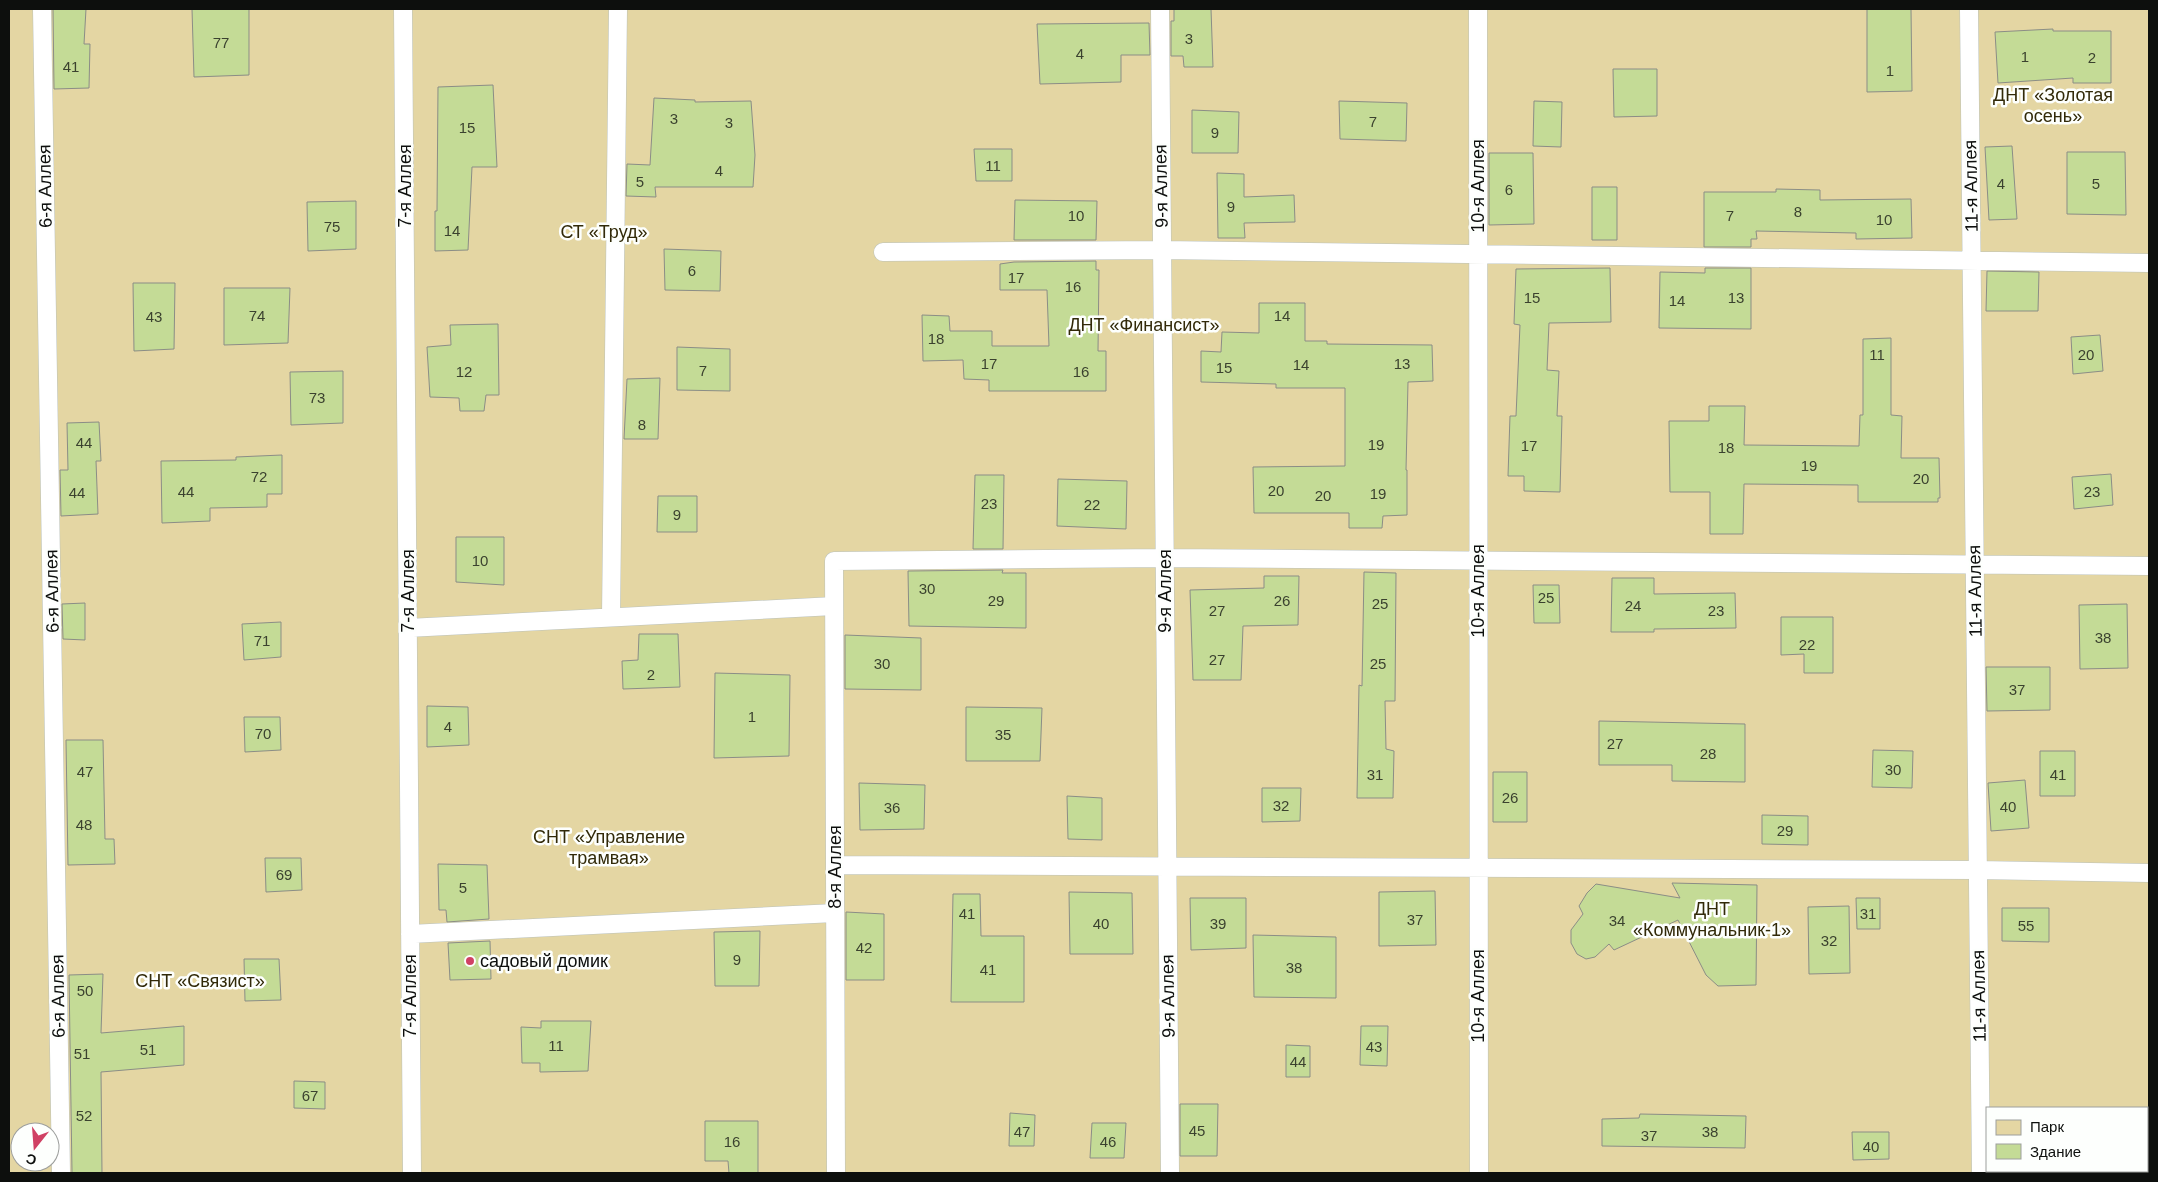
<svg xmlns="http://www.w3.org/2000/svg" width="2158" height="1182" font-family="Helvetica,sans-serif">
  <style>
    .green { fill: #e4d6a3; fill-rule: evenodd }
    .building { fill: #c4db96; stroke: #8b8d86 }
    .lines { fill: none; stroke-linecap: round; stroke-linejoin: round }
    .service-casing { stroke: #bbc2bc; stroke-width: 19 }
    .service { stroke: #fff; stroke-width: 18 }
    .poi-dot { fill: #d04164; stroke: #fdfffd; stroke-width: 2 }
    .labels { text-anchor: middle; dominant-baseline: central; stroke-width: 5; stroke-linejoin: round; paint-order: stroke }
    .number-label { font-size: 15px; fill: #3b422f }
    .park-label { font-size: 18px; fill: #322a09; stroke: #fdfffd }
    .street-label { font-size: 18px; fill: #0d0f0d; stroke: #fdfffd }
    .poi-label { font-size: 18px; fill: #0d0f0d; stroke: #fdfffd; text-anchor: start }
  </style>
  <rect width="100%" height="100%" fill="#ecf3ed"/>
  <path class="green" d="M9 9H2149V1173H9ZM1987 1108H2147V1171H1987ZM20 1132H50V1162H20Z"/>
  <path class="building" d="M53 9H86L84 44H90L89 88 54 89Z
    M192 9H249V75L194 77Z
    M1174 9H1211L1213 67H1184L1183 56H1171V21H1174Z
    M1867 9H1911L1912 91 1867 92Z
    M1149 23 1150 55H1121V82L1040 84 1037 24Z
    M2053 29V31H2111V83H2073V78L1998 83 1995 32Z
    M1613 69H1657V116L1614 117Z
    M493 85 497 167H472L468 250 435 251V211H437L438 87Z
    M654 98 695 100V102L751 101 755 155 753 187H655L656 197 626 196 627 164 650 165Z
    M1339 101 1407 103 1406 141 1340 139Z
    M1534 101 1562 102 1561 147 1533 146Z
    M1192 110 1239 112 1238 153H1192Z
    M2012 146 2017 219 1989 220 1985 147Z
    M974 149H1012V181H976Z
    M2067 152H2125L2126 215 2067 214Z
    M1489 153H1533L1534 224 1489 225Z
    M1217 173 1244 174V197L1294 195 1295 222 1244 223 1245 238H1218Z
    M1592 187H1617V240H1592Z
    M1776 189 1820 190V200L1911 199 1912 238 1856 239V233L1756 231 1757 239H1751V247H1704V192H1776Z
    M1015 200 1097 201 1096 240H1014Z
    M356 201V249L308 251 307 202Z
    M664 249 721 251 720 291 665 290Z
    M1096 261V270H1099L1098 351H1106V391H989V380L964 379 963 360 923 361 922 315 949 316 950 331H992V346H1049L1047 290H1000V264L1014 262Z
    M1610 268 1611 322 1549 323 1547 370 1559 371 1557 416H1562L1560 492 1524 491V476H1508L1510 416H1516L1520 325 1514 324 1516 269Z
    M1705 268H1751V329L1659 328 1660 272 1705 273Z
    M1987 271 2039 272 2038 311H1986Z
    M133 283H175L174 349 134 351Z
    M224 288H290L288 343 224 345Z
    M1259 303H1305V341H1327V344L1432 345 1433 381 1408 382 1406 470H1407V515L1383 516 1382 528H1349V513H1254L1253 467 1345 466V388H1276V384L1201 382V351L1221 352 1222 332 1259 333Z
    M498 324 499 395H486L484 411H460L459 398 430 397 427 347 451 345 450 325Z
    M2100 335 2103 371 2073 374 2071 337Z
    M1891 338V415L1902 416 1901 458H1939L1940 498H1938V502H1858V485L1744 484 1743 534H1710V492H1670L1669 421H1709V406H1745L1744 445 1859 446 1860 415H1863V339Z
    M677 347 730 349V391L677 390Z
    M343 371V423L291 425 290 372Z
    M660 378 658 439H624L627 379Z
    M99 422 101 461H96L98 514 61 516 60 470H68L67 423Z
    M282 455V494H267V507L210 508V521L162 523 161 461 236 460V457Z
    M2111 474 2113 505 2074 509 2072 477Z
    M975 475H1004L1003 549H973Z
    M1058 479 1127 481 1126 529 1057 526Z
    M658 496H697V532H657Z
    M456 537H504V585L456 582Z
    M1003 570 1002 573H1026V628L909 626 908 571Z
    M1364 572 1396 573 1395 701H1385L1386 749 1394 751 1393 798H1357L1359 685 1362 686Z
    M1264 576H1299L1298 625 1243 626 1241 680H1193L1190 590 1264 588Z
    M1612 578H1654V594L1735 593 1736 628 1654 629V632H1611Z
    M1533 585H1559L1560 623H1534Z
    M85 603V640L63 639 62 604Z
    M2127 604 2128 668 2080 669 2079 605Z
    M1781 617H1833V673H1804V654L1781 655Z
    M281 622V657L244 660 242 624Z
    M639 634H678L680 687 623 689 622 661 638 660Z
    M845 635 921 638V690L845 689Z
    M1986 667H2050V710L1987 711Z
    M715 673 790 675 789 756 714 758Z
    M427 706 468 707 469 745 427 747Z
    M966 707 1042 708 1040 761H966Z
    M244 717H280L281 750 245 752Z
    M1599 721 1745 724V782L1672 781V765H1599Z
    M66 740H103L105 839H114L115 864 68 865Z
    M1873 750 1913 751 1912 788 1872 787Z
    M2040 751H2075V796H2040Z
    M1493 772H1527V822H1493Z
    M2025 780 2029 828 1991 831 1988 783Z
    M859 783 925 785 924 829 860 830Z
    M1262 788H1301L1300 821 1262 822Z
    M1067 796 1102 798V840L1068 839Z
    M1762 815 1808 816V845L1762 844Z
    M265 858H301L302 890 266 892Z
    M438 864 487 865 489 919 447 922 446 910H439Z
    M1672 883 1757 885 1756 985 1718 986 1706 975 1678 920 1614 950 1609 944 1595 957 1586 959 1577 954 1571 943V930L1583 914 1579 906 1587 893 1596 884 1680 898Z
    M1435 891 1436 945 1379 946V892Z
    M1069 892 1132 893 1133 954H1070Z
    M953 894H980L981 936H1024V1002H951Z
    M1190 898H1246V948L1191 950Z
    M1856 898H1880V929H1857Z
    M1849 906 1850 973 1809 974 1808 907Z
    M2002 908H2049V942L2002 941Z
    M846 912 884 914V980H846Z
    M760 931 759 986H715L714 932Z
    M1253 935 1336 937V998L1254 997Z
    M490 941 491 979 450 980 448 943Z
    M244 959H279L281 1000 245 1001Z
    M103 974 101 1033 184 1026V1065L101 1072 102 1173H72L69 975Z
    M541 1021H591L588 1071 540 1072V1063H522L521 1027 541 1028Z
    M1361 1026H1388L1387 1066 1360 1065Z
    M1286 1045 1310 1046V1077H1286Z
    M294 1081 325 1082V1109L294 1108Z
    M1180 1104H1218L1217 1156H1180Z
    M1010 1113 1035 1115 1034 1146H1009Z
    M1640 1114 1746 1116 1745 1148 1602 1146V1119L1639 1118Z
    M705 1121H758V1173H729L728 1161H705Z
    M1092 1123H1126L1124 1158H1090Z
    M1852 1132H1889V1159L1853 1160Z"/>
  <g class="lines">
    <g class="service-casing">
      <path id="service" d="M42 9 61 1173
        M403 9 412 1173
        M1160 9 1170 1173
        M1478 9 1479 1173
        M1969 9 1981 1173
        M883 252 1162 250 2149 263
        M611 617 618 9
        M408 628 834 606
        M835 865 1978 870 2149 873
        M410 934 835 913
        M836 1173 834 561 1165 558 2149 566"/>
    </g>
    <use href="#service" class="service"/>
  </g>
  <circle class="poi-dot" cx="470" cy="961" r="5"/>
  <g class="labels">
    <g class="number-label">
      <text x="1189" y="38">3</text>
      <text x="221" y="42">77</text>
      <text x="1080" y="53">4</text>
      <text x="2025" y="56">1</text>
      <text x="2092" y="57">2</text>
      <text x="71" y="66">41</text>
      <text x="1890" y="70">1</text>
      <text x="674" y="118">3</text>
      <text x="1373" y="121">7</text>
      <text x="729" y="122">3</text>
      <text x="467" y="127">15</text>
      <text x="1215" y="132">9</text>
      <text x="993" y="165">11</text>
      <text x="719" y="170">4</text>
      <text x="640" y="181">5</text>
      <text x="2001" y="183">4</text>
      <text x="2096" y="183">5</text>
      <text x="1509" y="189">6</text>
      <text x="1231" y="206">9</text>
      <text x="1798" y="211">8</text>
      <text x="1076" y="215">10</text>
      <text x="1730" y="215">7</text>
      <text x="1884" y="219">10</text>
      <text x="332" y="226">75</text>
      <text x="452" y="230">14</text>
      <text x="692" y="270">6</text>
      <text x="1016" y="277">17</text>
      <text x="1073" y="286">16</text>
      <text x="1532" y="297">15</text>
      <text x="1736" y="297">13</text>
      <text x="1677" y="300">14</text>
      <text x="257" y="315">74</text>
      <text x="1282" y="315">14</text>
      <text x="154" y="316">43</text>
      <text x="936" y="338">18</text>
      <text x="1877" y="354">11</text>
      <text x="2086" y="354">20</text>
      <text x="989" y="363">17</text>
      <text x="1402" y="363">13</text>
      <text x="1301" y="364">14</text>
      <text x="1224" y="367">15</text>
      <text x="703" y="370">7</text>
      <text x="464" y="371">12</text>
      <text x="1081" y="371">16</text>
      <text x="317" y="397">73</text>
      <text x="642" y="424">8</text>
      <text x="84" y="442">44</text>
      <text x="1376" y="444">19</text>
      <text x="1529" y="445">17</text>
      <text x="1726" y="447">18</text>
      <text x="1809" y="465">19</text>
      <text x="259" y="476">72</text>
      <text x="1921" y="478">20</text>
      <text x="1276" y="490">20</text>
      <text x="186" y="491">44</text>
      <text x="2092" y="491">23</text>
      <text x="77" y="492">44</text>
      <text x="1378" y="493">19</text>
      <text x="1323" y="495">20</text>
      <text x="989" y="503">23</text>
      <text x="1092" y="504">22</text>
      <text x="677" y="514">9</text>
      <text x="480" y="560">10</text>
      <text x="927" y="588">30</text>
      <text x="1546" y="597">25</text>
      <text x="996" y="600">29</text>
      <text x="1282" y="600">26</text>
      <text x="1380" y="603">25</text>
      <text x="1633" y="605">24</text>
      <text x="1217" y="610">27</text>
      <text x="1716" y="610">23</text>
      <text x="2103" y="637">38</text>
      <text x="262" y="640">71</text>
      <text x="1807" y="644">22</text>
      <text x="1217" y="659">27</text>
      <text x="882" y="663">30</text>
      <text x="1378" y="663">25</text>
      <text x="651" y="674">2</text>
      <text x="2017" y="689">37</text>
      <text x="752" y="716">1</text>
      <text x="448" y="726">4</text>
      <text x="263" y="733">70</text>
      <text x="1003" y="734">35</text>
      <text x="1615" y="743">27</text>
      <text x="1708" y="753">28</text>
      <text x="1893" y="769">30</text>
      <text x="85" y="771">47</text>
      <text x="1375" y="774">31</text>
      <text x="2058" y="774">41</text>
      <text x="1510" y="797">26</text>
      <text x="1281" y="805">32</text>
      <text x="2008" y="806">40</text>
      <text x="892" y="807">36</text>
      <text x="84" y="824">48</text>
      <text x="1785" y="830">29</text>
      <text x="284" y="874">69</text>
      <text x="463" y="887">5</text>
      <text x="967" y="913">41</text>
      <text x="1868" y="913">31</text>
      <text x="1415" y="919">37</text>
      <text x="1617" y="920">34</text>
      <text x="1101" y="923">40</text>
      <text x="1218" y="923">39</text>
      <text x="2026" y="925">55</text>
      <text x="1829" y="940">32</text>
      <text x="864" y="947">42</text>
      <text x="737" y="959">9</text>
      <text x="1294" y="967">38</text>
      <text x="988" y="969">41</text>
      <text x="85" y="990">50</text>
      <text x="556" y="1045">11</text>
      <text x="1374" y="1046">43</text>
      <text x="148" y="1049">51</text>
      <text x="82" y="1053">51</text>
      <text x="1298" y="1061">44</text>
      <text x="310" y="1095">67</text>
      <text x="84" y="1115">52</text>
      <text x="1197" y="1130">45</text>
      <text x="1022" y="1131">47</text>
      <text x="1710" y="1131">38</text>
      <text x="1649" y="1135">37</text>
      <text x="732" y="1141">16</text>
      <text x="1108" y="1141">46</text>
      <text x="1871" y="1146">40</text>
    </g>
    <g class="park-label">
      <text x="2053" y="95">ДНТ «Золотая<tspan x="2053" dy="21">осень»</tspan></text>
      <text x="604" y="232">СТ «Труд»</text>
      <text x="1144" y="325">ДНТ «Финансист»</text>
      <text x="609" y="837">СНТ «Управление<tspan x="609" dy="21">трамвая»</tspan></text>
      <text x="1712" y="909">ДНТ<tspan x="1712" dy="21">«Коммунальник-1»</tspan></text>
      <text x="200" y="981">СНТ «Связист»</text>
    </g>
    <g class="street-label">
      <text transform="translate(45 186) rotate(-91)">6-я Аллея</text>
      <text transform="translate(405 186) rotate(-90)">7-я Аллея</text>
      <text transform="translate(1161 186) rotate(-91)">9-я Аллея</text>
      <text transform="translate(1478 186) rotate(-90)">10-я Аллея</text>
      <text transform="translate(1971 186) rotate(-91)">11-я Аллея</text>
      <text transform="translate(52 591) rotate(-91)">6-я Аллея</text>
      <text transform="translate(408 591) rotate(-90)">7-я Аллея</text>
      <text transform="translate(1165 591) rotate(-90)">9-я Аллея</text>
      <text transform="translate(1478 591) rotate(-90)">10-я Аллея</text>
      <text transform="translate(1975 591) rotate(-91)">11-я Аллея</text>
      <text transform="translate(835 867) rotate(-90)">8-я Аллея</text>
      <text transform="translate(58 996) rotate(-91)">6-я Аллея</text>
      <text transform="translate(410 996) rotate(-90)">7-я Аллея</text>
      <text transform="translate(1168 996) rotate(-91)">9-я Аллея</text>
      <text transform="translate(1478 996) rotate(-90)">10-я Аллея</text>
      <text transform="translate(1979 996) rotate(-91)">11-я Аллея</text>
    </g>
    <g class="poi-label">
      <text x="480" y="961">садовый домик</text>
    </g>
  </g>
  <rect width="2158" height="1182" fill="none" stroke="#0d0f0d" stroke-width="20"/>
  <rect x="1986" y="1107" width="162" height="65" fill="#fdfffd" stroke="#9d9f9d"/>
  <rect x="1996" y="1120" width="25" height="15" fill="#e4d6a3" stroke="#9d9f9d"/>
  <text x="2030" y="1132" font-size="15" fill="#0d0f0d">Парк</text>
  <rect x="1996" y="1144" width="25" height="15" fill="#c4db96" stroke="#9d9f9d"/>
  <text x="2030" y="1157" font-size="15" fill="#0d0f0d">Здание</text>
  <g transform="translate(35 1147) rotate(197)"><circle r="24" fill="#fdfffd" stroke="#9d9f9d"/>
  <path d="M0-4L9 19L0 12L-9 19Z" fill="#d04164"/>
  <text y="-8" font-size="14" font-weight="bold" text-anchor="middle" fill="#0d0f0d">С</text>
  </g>
</svg>
